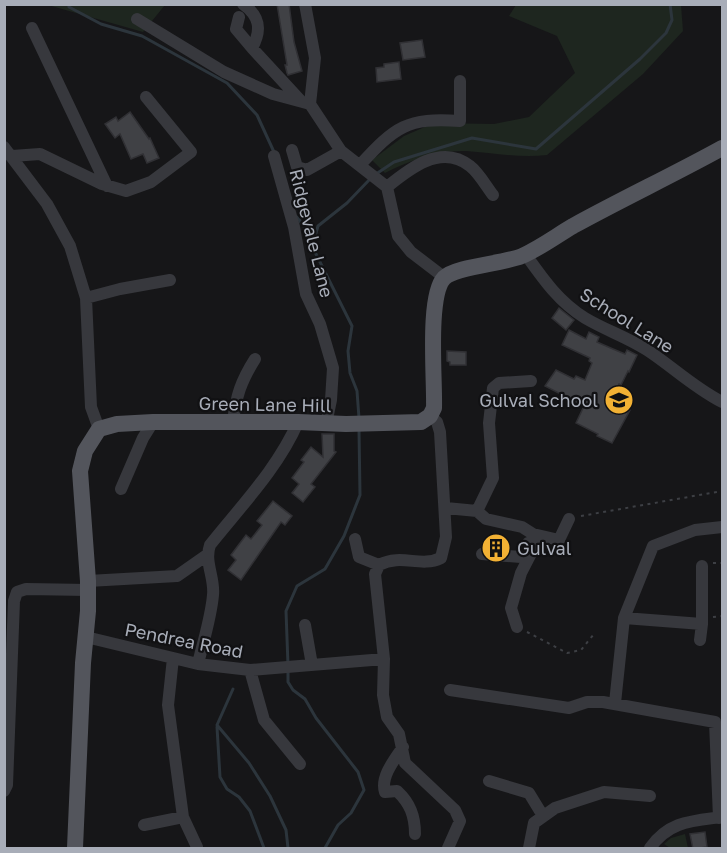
<svg xmlns="http://www.w3.org/2000/svg" width="727" height="853" font-family="'Golos Text',sans-serif">
  <style>
    .green { fill: #1e261f }
    .lines { fill: none; stroke-linecap: round; stroke-linejoin: round }
    .stream { stroke: #2c353c; stroke-width: 3 }
    .building { fill: #404145; stroke: #303034; stroke-width: 1.5 }
    .path { stroke: #3d3f44; stroke-width: 2; stroke-dasharray: 3 4.5; stroke-linecap: butt }
    .minor { stroke: #37383d; stroke-width: 12 }
    .major { stroke: #53555c; stroke-width: 16 }
    .labels { text-anchor: middle; dominant-baseline: central; stroke-width: 4.5; stroke-linejoin: round; paint-order: stroke }
    .street-label { font-size: 18px; fill: #a8adb8; stroke: #111113 }
    .poi-label { font-size: 18px; fill: #a8adb8; stroke: #111113; text-anchor: end }
  </style>
  <rect width="100%" height="100%" fill="#161618"/>
  <path class="green" d="M48 5H165L143 32Z
    M516 5H681L683 31 643 74 547 155C520 158 493 153 466 151 438 150 410 160 385 173L372 160 404 136 434 123 494 124 529 117 575 73 557 36 509 16Z
    M685 834 688 848H670L664 844 671 838Z"/>
  <g class="lines">
    <path class="stream" d="M69 4V7L101 24 142 36 227 83 257 115 274 152
      M376 174 394 162 472 138 536 149 640 59 666 33 672 20 670 4
      M297 217 314 240
      M359 418 357 391 350 373 348 351 352 326 315 252 314 240 318 226 347 203 371 178
      M288 665 286 611 297 586 325 569 344 536 360 495 359 430
      M288 672V682L293 690 305 699 316 718 358 772 364 790 351 813 338 825 325 848
      M233 689 217 725 249 763 270 796 286 830 288 848
      M217 727 220 777 227 789 239 797 250 811 264 848"/>
  </g>
  <path class="building" d="M277 4H289L294 42 302 71 288 75 287 73 285 65H287Z
    M422 40 425 57 403 60 400 43Z
    M399 62 401 79 377 82 376 68 384 67V64Z
    M130 112 149 139 150 138 159 158 147 163 143 154 131 159 120 134 115 138 105 124 116 117 118 121Z
    M559 308 574 320 566 330 552 318Z
    M569 330 586 339 589 332 599 337 597 342 613 349 625 354 627 350 637 355 629 372 628 371 621 385 619 384 611 401 630 410 612 443 597 436 598 434 576 423 584 406 545 386 556 370 574 379 576 376 585 380 592 363 589 361 590 358 562 345Z
    M447 351 466 352V365H450V362L447 361Z
    M322 434H334V451L336 452 311 484 315 487 303 502 292 493 299 484 292 478 304 462 301 460 311 447 323 457Z
    M273 501 292 516 285 525 281 522 241 580 228 570 236 560 231 555 246 535 251 539 262 525 257 521Z
    M705 832 707 847 693 849 690 834Z"/>
  <g class="lines">
    <path class="path" d="M581 516 722 491
      M713 563H722
      M713 617 722 616
      M527 632 567 653 581 650 594 634"/>
    <path class="minor" d="M243 4C260 16 262 30 252 48L300 100
      M305 4 315 58 310 104
      M239 17 236 29 252 48
      M137 19 224 72 273 94 310 104
      M32 28 107 186
      M310 104 341 151 387 187 398 236 411 252 445 278
      M4 147 47 204 70 246 86 298 91 407 99 429
      M292 150 297 167 307 170 341 151
      M12 156 40 154 102 184 126 191 151 182 191 152 146 97
      M274 156 294 227 306 294 320 324 333 368 331 400 326 424
      M360 165C395 127 407 117 460 121V81
      M387 187C409 169 441 143 470 166 479 173 486 186 493 195
      M526 255C543 279 559 302 585 318 605 330 627 337 647 350 673 367 693 387 722 402
      M86 298 120 289 170 280
      M430 416 437 422 440 432 446 537 441 558C420 568 402 553 379 565L375 574 384 659 383 695 387 717 399 734 405 763 455 810 460 821 448 848
      M233 422C236 396 241 381 255 359
      M121 489 143 438 153 422
      M446 508 477 511 486 519 522 527 533 534 559 540 569 519
      M477 511 493 478 489 423 493 388 499 383 531 381
      M355 539 359 557 379 565
      M482 554 521 557 528 543
      M88 581 177 576 207 555
      M624 618 702 624V566
      M305 625 312 665
      M517 627 511 608 521 573 540 536
      M86 637 198 664 250 670 384 659
      M700 640 702 624
      M173 658 168 705 183 817
      M198 664C203 642 211 618 213 595 215 578 204 562 210 545 241 506 278 468 298 422
      M250 670 264 720 300 764
      M450 690 569 708 587 702H603L715 722 719 818
      M615 703 624 618 653 546 695 530 722 527
      M403 747C395 759 380 777 385 792L397 791C410 803 415 816 415 834
      M489 781 529 793 543 816
      M4 791 7 785 14 601 17 592 26 589 88 590
      M144 825 183 817 197 847 196 848
      M529 848 534 823 555 808 604 792 650 796
      M650 848C669 821 692 821 722 817"/>
    <path class="major" d="M75 848 83 663 88 611V581L80 471 85 451 99 429 117 424 153 422H298L346 424 421 422 430 416 434 408C435 381 427 296 444 278 456 266 503 264 522 256 540 248 556 236 573 226 622 199 673 175 722 148"/>
  </g>
  <defs>
    <g id="school-disc" transform="scale(1.5)"><circle r="9.5" fill="#f2b134" stroke="#111113"/><path d="M0-5L7-2L0 1L-7-2ZM-4 1L0 2.5L4 1V4Q0 6-4 4Z" fill="#111"/></g>
    <g id="building-disc" transform="scale(1.5)"><circle r="9.5" fill="#f2b134" stroke="#111113"/><path d="M-4-6H4V6H1V3H-1V6H-4ZM-2.5-4.3h1.7v1.8h-1.7ZM.8-4.3h1.7v1.8H.8ZM-2.5-1h1.7V.8h-1.7ZM.8-1h1.7V.8H.8Z" fill="#111"/></g>
  </defs>
  <g fill-rule="evenodd">
    <use href="#school-disc" x="619" y="400"/>
    <use href="#building-disc" x="496" y="548"/>
  </g>
  <g class="labels">
    <g class="street-label">
      <text transform="translate(312 233) rotate(76)">Ridgevale Lane</text>
      <text transform="translate(627 320) rotate(32)">School Lane</text>
      <text transform="translate(265 404) rotate(1)">Green Lane Hill</text>
      <text transform="translate(184 640) rotate(11)">Pendrea Road</text>
    </g>
    <g class="poi-label">
      <text x="598" y="400">Gulval School</text>
      <text x="517" y="548" text-anchor="start">Gulval</text>
    </g>
  </g>
  <rect width="727" height="853" fill="none" stroke="#a8adb8" stroke-width="12"/>
</svg>
